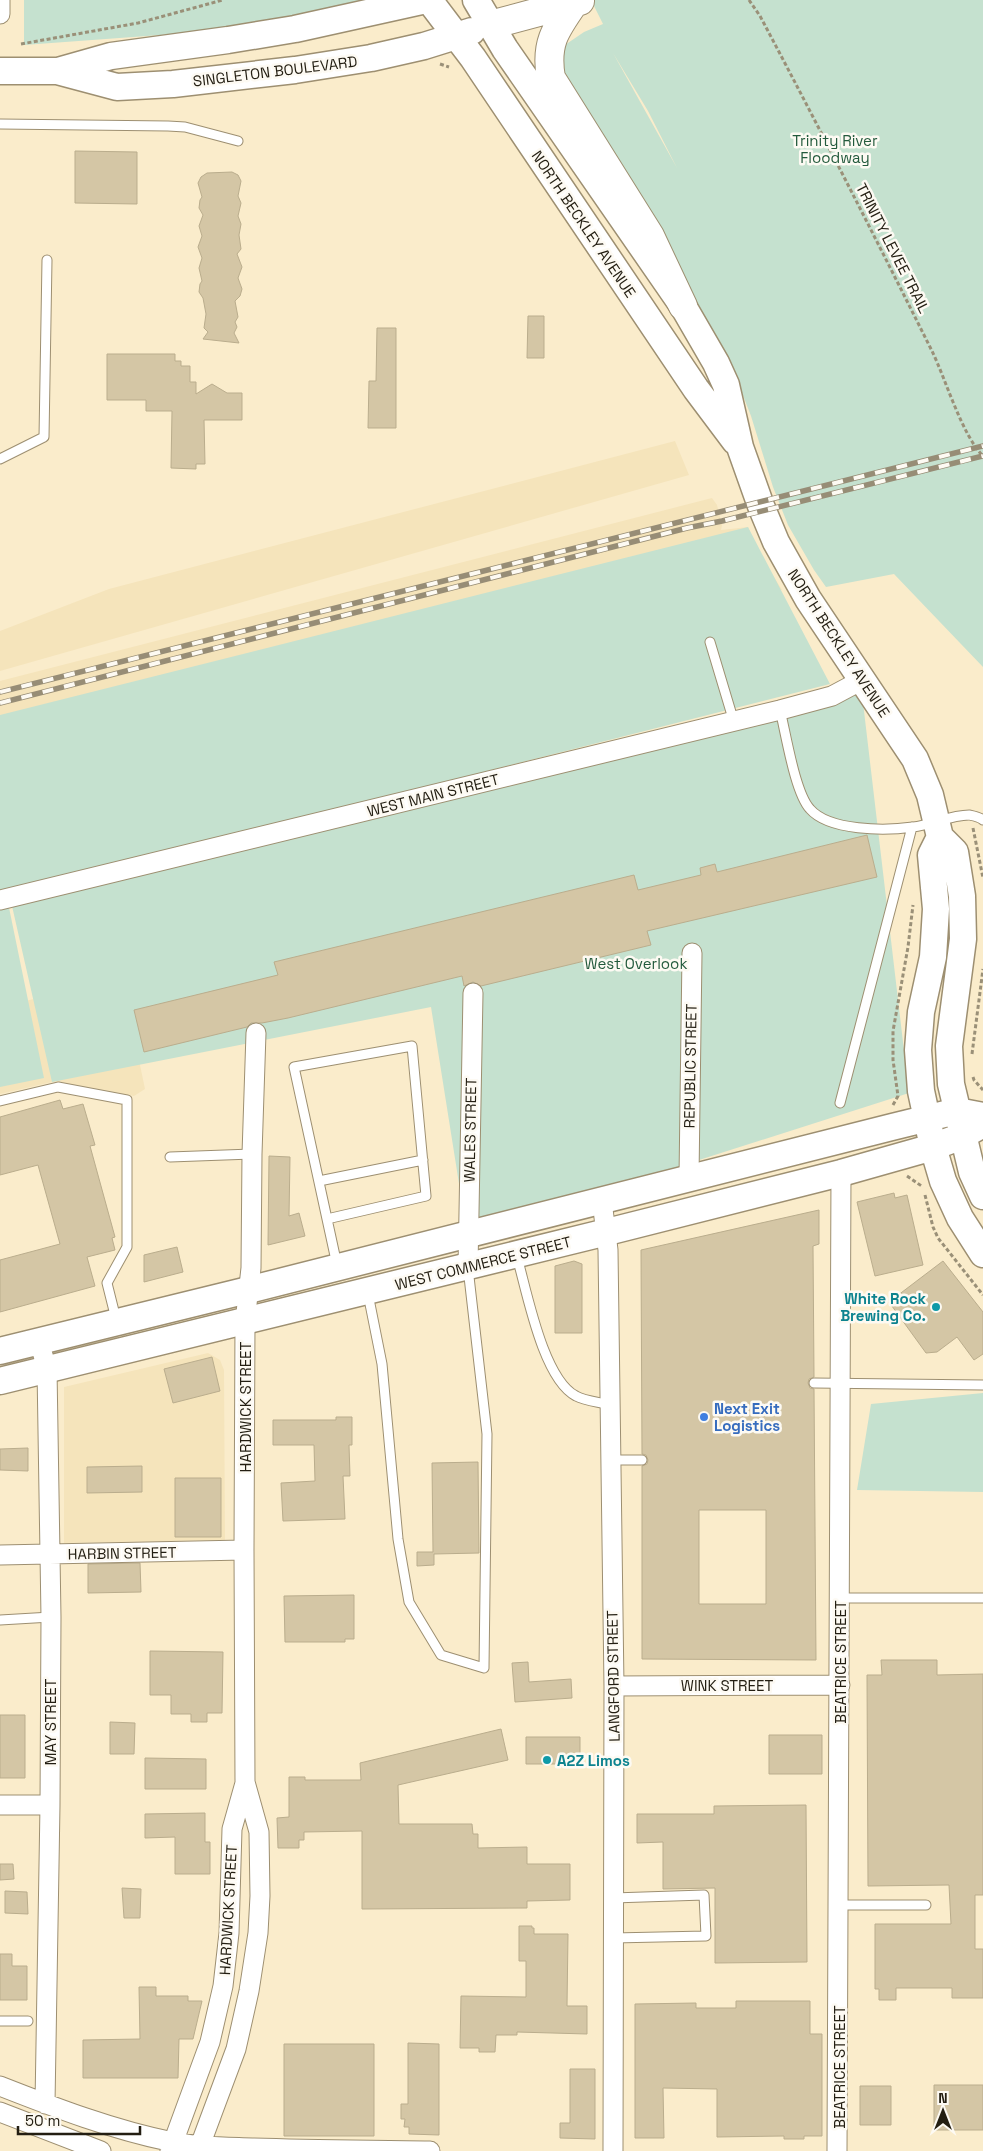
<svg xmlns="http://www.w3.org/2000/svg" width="983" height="2151" font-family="'Space Grotesk',sans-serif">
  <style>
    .built { fill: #f5e4bb }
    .green { fill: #c5e1cf; fill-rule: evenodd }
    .building { fill: #d4c6a5; stroke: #baad8d; fill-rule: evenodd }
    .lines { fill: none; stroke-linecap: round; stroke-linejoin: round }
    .lane-casing { stroke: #9d8f71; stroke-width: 11 }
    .street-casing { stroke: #9d8f71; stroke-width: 21 }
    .secondary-casing { stroke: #9d8f71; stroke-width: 29 }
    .highway-casing { stroke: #9d8f71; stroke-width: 30 }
    .path { stroke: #9a9078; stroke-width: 3; stroke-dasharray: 4 2.5; stroke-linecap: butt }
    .lane { stroke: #fff; stroke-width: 9 }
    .street { stroke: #fff; stroke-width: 19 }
    .secondary { stroke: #fff; stroke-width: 26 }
    .highway { stroke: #fff; stroke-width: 28 }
    .rail-casing { stroke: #978d76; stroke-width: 5.5 }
    .rail { stroke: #fdfaf3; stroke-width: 4; stroke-dasharray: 11; stroke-linecap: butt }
    .culture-dot { fill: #0f9aa8; stroke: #fdfaf3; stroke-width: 2 }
    .shop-dot { fill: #3f7fe0; stroke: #fdfaf3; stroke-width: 2 }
    .labels { text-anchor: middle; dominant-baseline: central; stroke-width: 5; stroke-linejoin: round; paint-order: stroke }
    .street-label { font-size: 15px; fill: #231e12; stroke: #fdfaf3 }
    .park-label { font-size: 15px; fill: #235a3c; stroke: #fdfaf3 }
    .culture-label { font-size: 15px; font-weight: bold; fill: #0d838f; stroke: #fdfaf3; text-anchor: end }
    .shop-label { font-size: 15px; font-weight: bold; fill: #366cbe; stroke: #fdfaf3; text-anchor: start }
  </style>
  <rect width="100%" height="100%" fill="#faeccb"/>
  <path class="built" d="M675 441 689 475 0 671V631L109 589Z
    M712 498 717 505 722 525 721 530 748 527 758 551 782 590 0 774V681Z
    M80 988H124L145 1089 134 1096 52 1082 0 1094V1007Z
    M208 1353 220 1360 224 1370 225 1540 64 1543V1387Z"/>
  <path class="green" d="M24 0H362L256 28 24 45Z
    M591 0H983V667L894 574 826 587 814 570 788 525 773 487 751 416 737 380 573 100 559 61 562 47 584 32 603 24ZM613 53 648 111 677 168Z
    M748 527 830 684 6 893 44 1078 0 1087V715Z
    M862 694 909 1093 467 1234 431 1007 52 1082 12 906Z
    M983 1393V1492L857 1490 871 1404Z"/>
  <path class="building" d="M75 151 137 152V204L75 203Z
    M232 172 238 175 241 181 238 196 241 203 238 216 241 224 239 235 241 249 237 254 242 267 238 278 242 289 240 296 235 301 238 317 235 322 237 327 234 333 239 343 203 339 208 332 204 328 206 314 203 298 199 292 200 284 202 281 199 268 202 258 198 247 202 236 199 226 203 215 199 208 200 200 202 197 198 183 201 177 207 173Z
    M528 316H544V358H527Z
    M377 328H396V428H368L369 381H376Z
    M107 354H175V361H181V366H190V382H196V394L212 384 227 393H242V420H204L205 464H196V469L171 468 172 411H146V400H107Z
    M867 835 877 877 647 931 651 945 481 986 473 982 464 986 462 976 288 1018 262 1023H251L247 1027 144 1052 134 1010 278 975 274 962 634 875 638 890 701 875 700 868 715 864 717 872Z
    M60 1100 63 1109 83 1104 95 1145 90 1146 115 1237 112 1238 115 1250 87 1257 95 1286 0 1312V1260L60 1244 38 1165 0 1175V1117Z
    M269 1156 290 1157 289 1216 299 1213 305 1236 268 1245Z
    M894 1193 895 1198 907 1195 923 1265 875 1276 857 1202Z
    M819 1210V1244L813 1246 814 1377 809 1379 808 1383 810 1388 814 1389 816 1660 642 1659V1466L647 1464 648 1460 646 1455 642 1454 641 1250ZM699 1510H766V1604H699Z
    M177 1247 183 1272 144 1282V1255Z
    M574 1261 582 1264V1333H555V1266Z
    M943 1261 983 1312V1354L974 1360 957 1337 937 1352 926 1353 889 1302Z
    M212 1357 220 1391 173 1403 164 1369Z
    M336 1417H352V1445H349L350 1476H343L345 1519 283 1521 281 1483 315 1481 314 1445H273V1420H336Z
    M28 1448V1471L0 1470V1449Z
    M478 1462 479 1553 434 1554V1565L417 1566V1552H433L432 1463Z
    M142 1466V1492L87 1493V1467Z
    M175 1478H221V1537H175Z
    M140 1563 141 1592 88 1593V1564Z
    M354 1595V1639H345V1642H285L284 1596Z
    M150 1651 223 1652 222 1713H207V1722H191V1714H171V1695H150Z
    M881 1660H937V1675L983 1674V1895H975V1949H983V1998H952V1988H896V2000H879V1989H875V1924H951L949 1885 868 1886 867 1675H882Z
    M528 1662 529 1682 571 1679 572 1698 515 1702 512 1663Z
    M0 1715H25V1778H0Z
    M110 1722 135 1723 134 1754H110Z
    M501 1729 508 1760 398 1785 399 1824H472L473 1834H478V1848L527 1847V1864H570V1900L527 1901V1908L362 1909V1831L304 1832V1840H299V1848H278L277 1818 289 1817V1777H305V1780H361L360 1763Z
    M769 1735H822V1774H769Z
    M526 1737H580V1764H526Z
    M145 1758 206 1759V1789H145Z
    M806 1805 807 1962 715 1963V1888L663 1889V1842L637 1843V1814H714V1806Z
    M205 1813V1842H210V1874H175V1837L145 1838V1814Z
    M0 1864H13L14 1879 0 1880Z
    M122 1888 141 1889 140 1918H124Z
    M5 1891 27 1892 28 1914 5 1913Z
    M519 1926H532V1928H534V1934H568L567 2006H587V2034L517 2032V2035H496L495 2052H479V2048H460L461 1996 526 1997V1961H519Z
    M0 1954H12V1966H27V2000H0Z
    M139 1987H156V1996H188V2001H202L193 2039H179L178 2078H83V2040L140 2039Z
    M736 2001H810V2034H822V2136H804V2139H784V2136L717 2137V2089L663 2088 664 2138H635V2004L696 2003V2008H736Z
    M408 2043 439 2044V2135L409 2134V2127H404L405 2119H401V2104H408Z
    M284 2044H374V2136H284Z
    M570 2069H595V2139L560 2138V2123H570Z
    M934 2085H983V2130H934Z
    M860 2086H891V2125H860Z"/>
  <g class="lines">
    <g class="lane-casing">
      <path id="lane" d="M0 124 168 126 185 127 238 141
        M0 459 44 437 47 260
        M710 642 734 722
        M780 710C786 734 795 793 810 809 829 831 885 831 913 827 931 825 951 815 969 815 974 816 980 817 983 820
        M0 1101 58 1087 127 1100V1247L107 1283 116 1319
        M840 1103 912 827
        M170 1157 252 1154
        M319 1181 423 1160
        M327 1219 426 1196 412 1046 294 1067 337 1265
        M517 1257C527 1292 543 1379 576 1396 585 1401 599 1402 610 1405
        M368 1294 382 1364 398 1539 409 1602 441 1655 484 1668 487 1434 468 1268
        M814 1383 983 1385
        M610 1460H642
        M840 1598H983
        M0 1620 51 1617
        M839 1905H926
        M613 1938 706 1936 704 1895 613 1898
        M0 2021H28"/>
    </g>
    <g class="street-casing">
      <path id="street" d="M0 14V0
        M0 900 780 710 832 696 862 680
        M689 1178 692 953
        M602 1201 608 1250 614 1686 613 2151
        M468 1267 473 993
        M39 1341 47 1369 51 1617 50 1805 45 2104
        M0 1555 244 1550
        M614 1686 840 1685
        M0 1805H50
        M0 2086C56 2108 113 2130 173 2142 199 2147 226 2147 252 2148 312 2150 371 2150 430 2151
        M0 2112 101 2151
        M170 2151 210 2042 223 1986 229 1933 232 1829 245 1783
        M198 2151 236 2049 249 1991 258 1933 260 1896 259 1832 245 1782 244 1550 245 1322 251 1268 252 1154 256 1033
        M837 2151 841 1173"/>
    </g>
    <g class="secondary-casing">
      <path id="secondary" d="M429 0 473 58 696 389 735 441
        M476 0 505 49 683 306 716 363 726 385 740 447 761 506 776 542 808 599 915 759 930 795 940 837 931 855 936 909 933 957 921 1012 918 1050 921 1091 933 1147 943 1181 960 1218 983 1254
        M0 71H57L117 87 173 84 295 70 371 58 424 46 472 31
        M58 71 111 56 228 40 295 29 426 0
        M940 837 955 852 962 896 963 939 949 1046 951 1084 972 1172 983 1196
        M0 1351 248 1290 892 1127 957 1111 983 1116
        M0 1381 607 1232 841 1173 933 1147 962 1136 983 1124"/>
    </g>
    <g class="highway-casing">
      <path id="highway" d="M574 3C555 30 545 44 551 78L650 236 683 306
        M490 25 580 1"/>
    </g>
    <path class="path" d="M749 0 760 16C819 127 876 239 932 351 946 380 962 435 983 456
      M21 44 138 23 223 0
      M440 64 449 67
      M973 828 983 878
      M972 1054 983 969
      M973 1077 974 1080 983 1090
      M893 1105 898 1096 893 1060V1031L908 947 913 905
      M907 1176 923 1187
      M925 1195 933 1227 938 1238 983 1295"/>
    <use href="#lane" class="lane"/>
    <use href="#street" class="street"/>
    <use href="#secondary" class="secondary"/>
    <use href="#highway" class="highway"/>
    <g class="rail-casing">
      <path id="rail" d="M0 692 983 446
        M0 703 687 528 722 521 983 456"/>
    </g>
    <use href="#rail" class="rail"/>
  </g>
  <g class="culture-dot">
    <circle cx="936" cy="1307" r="5"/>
    <circle cx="547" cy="1760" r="5"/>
  </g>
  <circle class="shop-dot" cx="704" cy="1417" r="5"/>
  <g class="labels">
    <g class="street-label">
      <text transform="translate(275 71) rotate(-7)">SINGLETON BOULEVARD</text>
      <text transform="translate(584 224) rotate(56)">NORTH BECKLEY AVENUE</text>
      <text transform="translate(893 248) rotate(63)">TRINITY LEVEE TRAIL</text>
      <text transform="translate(839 643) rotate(57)">NORTH BECKLEY AVENUE</text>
      <text transform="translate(433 795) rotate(-14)">WEST MAIN STREET</text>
      <text transform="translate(690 1066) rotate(-89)">REPUBLIC STREET</text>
      <text transform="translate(470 1130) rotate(-89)">WALES STREET</text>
      <text transform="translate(483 1263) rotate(-14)">WEST COMMERCE STREET</text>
      <text transform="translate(245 1407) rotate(-90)">HARDWICK STREET</text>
      <text transform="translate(122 1553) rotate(-1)">HARBIN STREET</text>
      <text transform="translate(840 1662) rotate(-90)">BEATRICE STREET</text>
      <text transform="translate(613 1676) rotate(-91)">LANGFORD STREET</text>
      <text x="727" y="1685">WINK STREET</text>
      <text transform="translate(50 1722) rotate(-90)">MAY STREET</text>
      <text transform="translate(228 1910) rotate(-87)">HARDWICK STREET</text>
      <text transform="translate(839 2067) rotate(-90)">BEATRICE STREET</text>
    </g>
    <g class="park-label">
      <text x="835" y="140">Trinity River<tspan x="835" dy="17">Floodway</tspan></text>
      <text x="636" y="963">West Overlook</text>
    </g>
    <g class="culture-label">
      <text x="926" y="1298">White Rock<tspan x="926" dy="17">Brewing Co.</tspan></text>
      <text x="557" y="1760" text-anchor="start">A2Z Limos</text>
    </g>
    <g class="shop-label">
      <text x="714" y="1408">Next Exit<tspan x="714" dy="17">Logistics</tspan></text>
    </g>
  </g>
  <g transform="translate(943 2111)" stroke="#fdfaf3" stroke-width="4" paint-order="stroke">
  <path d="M0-4L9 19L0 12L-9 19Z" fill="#231e12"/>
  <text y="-8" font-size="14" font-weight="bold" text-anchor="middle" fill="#231e12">N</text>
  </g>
  <path d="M18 2126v8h122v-8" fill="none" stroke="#231e12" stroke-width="2.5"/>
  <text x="25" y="2126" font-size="15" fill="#231e12" stroke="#fdfaf3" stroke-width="4" paint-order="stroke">50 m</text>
</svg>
